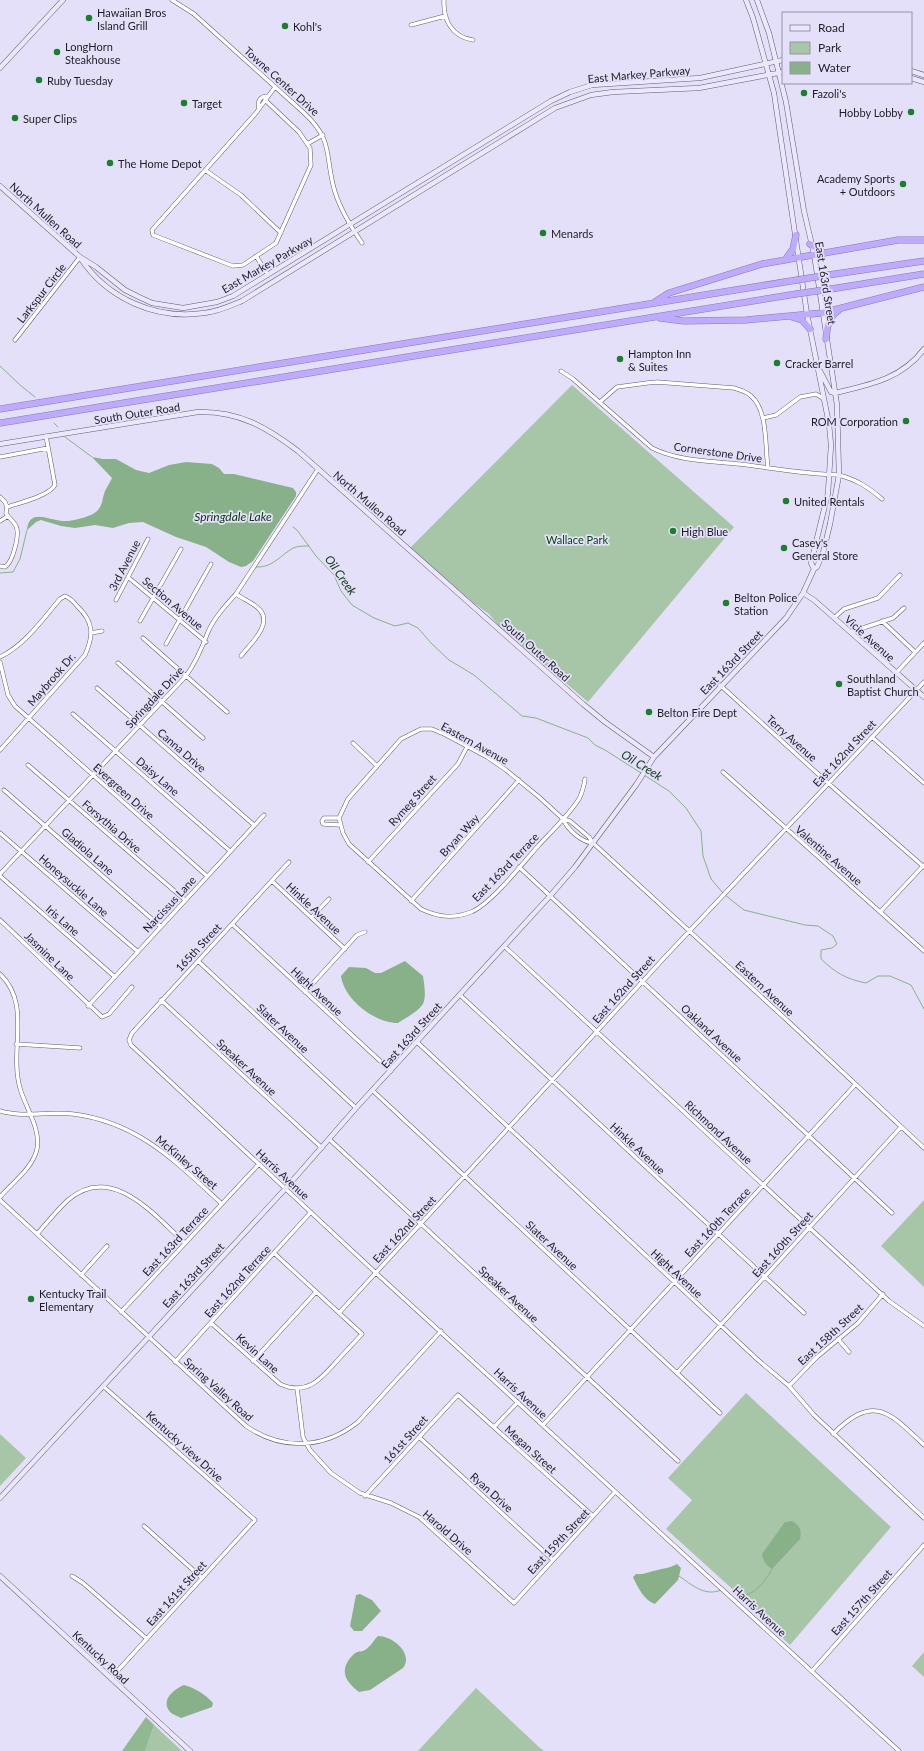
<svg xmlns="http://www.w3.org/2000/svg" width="924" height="1751" font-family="Lato,sans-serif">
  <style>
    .green { fill: #a7c6a8 }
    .forest { fill: #90b991 }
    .water { fill: #88b189 }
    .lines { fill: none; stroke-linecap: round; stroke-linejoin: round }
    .stream { stroke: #88b189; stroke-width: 1 }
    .street-casing { stroke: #605c72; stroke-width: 4.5 }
    .secondary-casing { stroke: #605c72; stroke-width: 5.5 }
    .highway-casing { stroke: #8679b2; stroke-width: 7 }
    .street { stroke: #fff; stroke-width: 3.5 }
    .secondary { stroke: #ece6ff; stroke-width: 4.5 }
    .highway { stroke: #beabfe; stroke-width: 6 }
    .highway-bridge-casing { stroke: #8679b2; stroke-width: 7; stroke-linecap: butt }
    .highway-bridge { stroke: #beabfe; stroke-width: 6 }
    .poi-dot { fill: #1d7d2e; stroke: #e5e0fa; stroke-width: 1.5 }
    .labels { text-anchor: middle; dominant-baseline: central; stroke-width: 3.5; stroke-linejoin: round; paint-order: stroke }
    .poi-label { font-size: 11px; fill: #1e1c25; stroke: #e5e0fa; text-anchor: start }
    .street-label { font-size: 11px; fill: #1e1c25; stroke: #e5e0fa }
    .park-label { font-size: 11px; fill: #034411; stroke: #e5e0fa }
    .water-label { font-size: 12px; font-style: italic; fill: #083610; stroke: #e5e0fa }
  </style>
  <rect width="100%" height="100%" fill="#e5e0fa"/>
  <path class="green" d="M572 385 734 527 588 702 498 625 489 614 475 604 410 548Z
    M924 1200V1287L881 1246Z
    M746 1393 891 1527 790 1645 759 1616 760 1614 666 1529 692 1500 668 1478Z
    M0 1434 26 1458 0 1486Z
    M924 1652V1677L912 1666Z
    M476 1688 539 1747 544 1751H418Z
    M154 1725 182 1751H145Z"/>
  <path class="forest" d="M146 1717 154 1725 145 1751H122Z"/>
  <path class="water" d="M92 457 103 459H116L136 470 149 473 169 465 186 462 212 464 219 468 224 474H234L293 488 296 492V496L253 561 246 566 241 567 229 562 206 547 176 537 143 522 129 523 113 528 95 525 75 528 61 526 41 520 36 522 27 530C29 508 48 520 62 521 70 522 91 517 97 511 103 505 102 499 105 491 107 487 110 482 112 478Z
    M405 961 423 976C424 983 426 994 424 1001 422 1010 405 1018 398 1023 374 1023 344 999 341 976L349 967 366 968 375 973H381Z
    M792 1521C800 1526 802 1530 800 1539L772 1569C766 1565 763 1561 762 1554L785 1522Z
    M677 1564 681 1568 678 1580 655 1604C644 1600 638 1588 633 1577L636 1574C645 1575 650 1571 658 1570 665 1568 670 1568 677 1564Z
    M360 1594 372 1600 381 1611 362 1631H354L350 1626 356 1595Z
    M378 1636C393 1636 414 1654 403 1668L370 1690 359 1692C348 1683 340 1674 348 1661 350 1658 353 1654 357 1652 360 1651 362 1652 365 1650 371 1646 373 1641 378 1636Z
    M184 1685C195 1688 205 1694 213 1703L212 1707 181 1718C177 1716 172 1714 170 1712 160 1700 174 1689 184 1685Z"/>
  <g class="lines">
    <path class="stream" d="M0 366 20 385 35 397
      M54 423 58 427
      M65 437 92 457
      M293 527 297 530 316 556 334 575 341 591 352 605 374 618 395 626 408 623 418 628 431 643 449 660 474 675 522 716 536 718 588 738 595 745 605 750 641 773
      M256 567C271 568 278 558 290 550 295 546 302 546 309 546
      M0 573 13 572 20 559 27 530
      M644 775 669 791 686 808 701 831 703 856 711 879 723 893
      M725 895 744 910 805 925 818 926 833 936 837 944 832 948 821 950V959C836 973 846 979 866 983L878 976H890L911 985 924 1009
      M679 1576C692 1585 705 1597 721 1590
      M733 1593C737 1593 740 1595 743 1595 756 1595 767 1578 772 1569"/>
    <g class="street-casing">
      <path id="street" d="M172 0 194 14 303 112C335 141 324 156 335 192 341 211 351 227 362 243
        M444 0C443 20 452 37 473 40
        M411 25 445 16
        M265 100 299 132 310 148 311 165 276 243 243 265 233 266 153 235 152 230 256 113 275 87
        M259 109C257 101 260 96 268 96
        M307 144 323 135
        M205 170 241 195 281 233
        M256 256 268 275
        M15 340 80 257
        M561 371 573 379 652 448C678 461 710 461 739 464 772 468 805 474 839 475 857 480 868 487 882 499
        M600 402 617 387 647 383 657 382 734 388C740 390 746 391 751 396 768 410 765 447 768 468
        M763 418 776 415 800 397 816 394 824 399
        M0 457 48 448
        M0 497 5 502 7 507
        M0 521 8 516
        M0 566 5 567C13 562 20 534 16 526 14 521 8 518 6 513L7 507C19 503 49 496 55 485L46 436
        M129 578 206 642
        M236 594C243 599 254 603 260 610 273 625 249 645 241 656
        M116 600 148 539
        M834 618 844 609 878 598 900 575
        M140 621 181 549
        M882 621 915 652
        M851 632 893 618 904 608
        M91 633 102 631
        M143 638 227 712
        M166 644 211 564
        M0 657C25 645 43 619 60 599L65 596C70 598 74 602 77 606 94 622 94 635 85 655L0 750
        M0 662 8 695 15 706 207 876
        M118 663 203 738
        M896 673 924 643
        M720 685 828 783 924 867
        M97 688 254 825
        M73 714 230 851
        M872 737 924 783
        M353 743 377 766
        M28 765 185 900
        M723 772 924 951
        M585 779C584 786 582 793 579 799 568 816 552 831 538 846 524 862 490 905 471 912 453 919 438 917 421 909L349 844 343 833 339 818 348 799 401 739 421 729H432L446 735 487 757 506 770 539 797 563 819 570 821 589 837 593 843 790 1023 924 1148
        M4 790 160 926
        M339 818H324L322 821 323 824 340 825
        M563 819C568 830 581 842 593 843
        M0 833 137 951
        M289 862 132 1033 129 1040 131 1045 376 1273 899 1751
        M368 862 458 764 467 747
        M519 867 892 1213
        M0 874 186 676C196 662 202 648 208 632 214 618 226 605 236 594L318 469
        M0 876 115 977
        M272 881 345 949
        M411 901 519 780
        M880 912 924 865
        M312 917 329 899
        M0 920 102 1017 109 1014 132 987
        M232 924 391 1071
        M504 946 851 1266 889 1301 924 1326
        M198 961 356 1108
        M0 974C32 1004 9 1050 20 1088 25 1107 41 1128 37 1149 33 1168 12 1183 0 1197
        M305 992 357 935 365 932
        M460 995 804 1313
        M161 1000 322 1148
        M88 1006 264 815
        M417 1042 758 1360 789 1386 814 1415 924 1518
        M16 1044 80 1048
        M372 1090 720 1413
        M0 1111C23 1118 49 1111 73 1114 138 1122 176 1162 222 1204
        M329 1139 678 1461
        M0 1200 246 1426C282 1451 324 1449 358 1422L441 1331
        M37 1234C47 1223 57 1210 68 1200 112 1162 155 1216 185 1243
        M81 1275 107 1246
        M121 1312 259 1164
        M339 1313 665 957 924 682
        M211 1323 280 1384C307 1396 320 1380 337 1361 345 1352 354 1343 362 1334L274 1253
        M838 1339 849 1352
        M253 1361 316 1292
        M175 1362 311 1212
        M677 1373 901 1127
        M103 1386 255 1520 111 1678
        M789 1386 817 1357 858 1323 883 1294
        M297 1388 303 1437 310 1450 331 1473 360 1493 391 1503 419 1517 514 1603 615 1492
        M543 1425 855 1085
        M494 1427 518 1402
        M833 1434C874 1393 889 1412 924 1445
        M419 1437 553 1560
        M365 1496 458 1395 593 1516
        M144 1526 202 1578
        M72 1576 83 1583 147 1639
        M812 1671 924 1545"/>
    </g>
    <g class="secondary-casing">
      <path id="secondary" d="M746 0 753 18 774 93 807 314 829 424 831 445 828 493 811 563 814 569
        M0 68 63 0
        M911 71 924 75
        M911 78 924 82
        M0 186 80 257 96 267 125 290 139 297 152 303 183 308 217 302 233 296 551 101 570 92 592 85 700 78 783 60
        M81 259C108 299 156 320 204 313 217 312 230 306 242 301L555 108 591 95 613 92 699 88 783 72
        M820 371 831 392 835 393C869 385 902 379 924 349
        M0 444 198 412C239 411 266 427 298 451L583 704 605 722 654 757
        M803 593 814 600 924 697
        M0 1498 286 1188 356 1108 550 896 575 867 636 785 654 757 786 618 803 593 814 569 817 567 823 553 830 524 839 475 837 405 814 254 804 211 786 102 769 33 757 0
        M0 1576 190 1751"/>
    </g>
    <g class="highway-casing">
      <path id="highway" d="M810 244 824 253
        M785 260 793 249 796 235
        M828 275 924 261
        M831 289 924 274
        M655 302 669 293 762 264 898 240H924
        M792 317 802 320 810 329
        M660 318 684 321 746 320 822 313 924 287
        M826 339C827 327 828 318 838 311
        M0 409 797 280
        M0 423 796 294"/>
    </g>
    <use href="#street" class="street"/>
    <use href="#secondary" class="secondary"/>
    <use href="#highway" class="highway"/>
    <g class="highway-bridge-casing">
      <path id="highway-bridge" d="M797 280 828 275
        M796 294 831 289"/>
    </g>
    <use href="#highway-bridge" class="highway-bridge"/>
  </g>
  <g class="poi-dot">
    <circle cx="89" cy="18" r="4"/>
    <circle cx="285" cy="26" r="4"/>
    <circle cx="57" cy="52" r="4"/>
    <circle cx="39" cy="80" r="4"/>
    <circle cx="804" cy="93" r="4"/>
    <circle cx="184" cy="103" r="4"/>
    <circle cx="911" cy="112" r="4"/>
    <circle cx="15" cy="118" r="4"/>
    <circle cx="110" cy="163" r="4"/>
    <circle cx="903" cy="184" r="4"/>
    <circle cx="543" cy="233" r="4"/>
    <circle cx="620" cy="359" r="4"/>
    <circle cx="777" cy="363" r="4"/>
    <circle cx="906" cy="421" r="4"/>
    <circle cx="786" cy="501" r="4"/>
    <circle cx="673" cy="531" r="4"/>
    <circle cx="784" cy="548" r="4"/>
    <circle cx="726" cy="603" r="4"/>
    <circle cx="839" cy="684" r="4"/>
    <circle cx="649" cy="712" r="4"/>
    <circle cx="31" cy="1299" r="4"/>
  </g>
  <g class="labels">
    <g class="poi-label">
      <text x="97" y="12">Hawaiian Bros<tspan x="97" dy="13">Island Grill</tspan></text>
      <text x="293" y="26">Kohl's</text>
      <text x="65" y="46">LongHorn<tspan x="65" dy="13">Steakhouse</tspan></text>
      <text x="47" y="80">Ruby Tuesday</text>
      <text x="812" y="93">Fazoli's</text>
      <text x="192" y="103">Target</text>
      <text x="903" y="112" text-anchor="end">Hobby Lobby</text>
      <text x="23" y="118">Super Clips</text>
      <text x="118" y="163">The Home Depot</text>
      <text x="895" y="178" text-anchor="end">Academy Sports<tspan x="895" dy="13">+ Outdoors</tspan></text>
      <text x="551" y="233">Menards</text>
      <text x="628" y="353">Hampton Inn<tspan x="628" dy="13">&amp; Suites</tspan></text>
      <text x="785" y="363">Cracker Barrel</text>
      <text x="898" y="421" text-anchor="end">ROM Corporation</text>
      <text x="794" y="501">United Rentals</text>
      <text x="681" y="531">High Blue</text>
      <text x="792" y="542">Casey's<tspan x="792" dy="13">General Store</tspan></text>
      <text x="734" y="597">Belton Police<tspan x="734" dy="13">Station</tspan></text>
      <text x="847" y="678">Southland<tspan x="847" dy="13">Baptist Church</tspan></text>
      <text x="657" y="712">Belton Fire Dept</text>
      <text x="39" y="1293">Kentucky Trail<tspan x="39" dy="13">Elementary</tspan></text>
    </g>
    <g class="street-label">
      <text transform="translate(639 74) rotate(-5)">East Markey Parkway</text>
      <text transform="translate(282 81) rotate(42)">Towne Center Drive</text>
      <text transform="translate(46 215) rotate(42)">North Mullen Road</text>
      <text transform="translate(267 264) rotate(-30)">East Markey Parkway</text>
      <text transform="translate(826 283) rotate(81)">East 163rd Street</text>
      <text transform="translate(41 293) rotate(-52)">Larkspur Circle</text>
      <text transform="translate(137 413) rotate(-9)">South Outer Road</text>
      <text transform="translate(718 452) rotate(8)">Cornerstone Drive</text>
      <text transform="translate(370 503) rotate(41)">North Mullen Road</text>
      <text transform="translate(124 565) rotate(-63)">3rd Avenue</text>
      <text transform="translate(173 603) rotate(40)">Section Avenue</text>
      <text transform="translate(870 638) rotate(42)">Vicie Avenue</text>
      <text transform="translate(536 650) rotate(42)">South Outer Road</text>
      <text transform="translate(731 662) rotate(-46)">East 163rd Street</text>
      <text transform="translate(51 679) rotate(-49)">Maybrook Dr.</text>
      <text transform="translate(154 697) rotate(-47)">Springdale Drive</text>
      <text transform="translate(792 738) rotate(42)">Terry Avenue</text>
      <text transform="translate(475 743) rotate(29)">Eastern Avenue</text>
      <text transform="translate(182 750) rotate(41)">Canna Drive</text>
      <text transform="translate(844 753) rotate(-47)">East 162nd Street</text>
      <text transform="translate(158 776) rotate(41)">Daisy Lane</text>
      <text transform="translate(124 791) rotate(42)">Evergreen Drive</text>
      <text transform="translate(412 800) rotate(-48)">Rymeg Street</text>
      <text transform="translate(112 826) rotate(41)">Forsythia Drive</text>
      <text transform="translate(459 835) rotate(-48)">Bryan Way</text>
      <text transform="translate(88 851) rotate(41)">Gladiola Lane</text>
      <text transform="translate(829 855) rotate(41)">Valentine Avenue</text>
      <text transform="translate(505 867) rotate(-46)">East 163rd Terrace</text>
      <text transform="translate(74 885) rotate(41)">Honeysuckle Lane</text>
      <text transform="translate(169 904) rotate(-47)">Narcissus Lane</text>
      <text transform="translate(314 908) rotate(43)">Hinkle Avenue</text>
      <text transform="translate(63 920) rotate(41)">Iris Lane</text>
      <text transform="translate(198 947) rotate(-47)">165th Street</text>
      <text transform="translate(50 956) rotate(44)">Jasmine Lane</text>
      <text transform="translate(765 988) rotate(43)">Eastern Avenue</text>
      <text transform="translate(623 989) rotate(-48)">East 162nd Street</text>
      <text transform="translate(317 991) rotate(43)">Hight Avenue</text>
      <text transform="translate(283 1028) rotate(43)">Slater Avenue</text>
      <text transform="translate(712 1033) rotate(43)">Oakland Avenue</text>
      <text transform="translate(411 1035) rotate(-48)">East 163rd Street</text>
      <text transform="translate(247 1067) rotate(43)">Speaker Avenue</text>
      <text transform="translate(719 1132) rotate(43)">Richmond Avenue</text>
      <text transform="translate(638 1148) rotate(43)">Hinkle Avenue</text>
      <text transform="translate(187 1162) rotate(40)">McKinley Street</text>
      <text transform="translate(283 1174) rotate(43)">Harris Avenue</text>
      <text transform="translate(717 1222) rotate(-47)">East 160th Terrace</text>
      <text transform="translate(404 1229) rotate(-47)">East 162nd Street</text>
      <text transform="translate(175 1241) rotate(-47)">East 163rd Terrace</text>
      <text transform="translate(782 1244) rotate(-48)">East 160th Street</text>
      <text transform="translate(552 1245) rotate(43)">Slater Avenue</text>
      <text transform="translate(677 1273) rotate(43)">Hight Avenue</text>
      <text transform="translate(193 1275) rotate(-47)">East 163rd Street</text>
      <text transform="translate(237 1281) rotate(-48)">East 162nd Terrace</text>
      <text transform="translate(509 1294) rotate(43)">Speaker Avenue</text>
      <text transform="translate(830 1334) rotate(-43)">East 158th Street</text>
      <text transform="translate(258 1353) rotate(42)">Kevin Lane</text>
      <text transform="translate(219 1389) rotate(42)">Spring Valley Road</text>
      <text transform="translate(521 1393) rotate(43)">Harris Avenue</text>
      <text transform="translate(405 1439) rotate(-48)">161st Street</text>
      <text transform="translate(185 1446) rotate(42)">Kentucky view Drive</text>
      <text transform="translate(531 1449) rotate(42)">Megan Street</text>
      <text transform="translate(492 1492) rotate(42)">Ryan Drive</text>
      <text transform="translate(448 1532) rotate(41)">Harold Drive</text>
      <text transform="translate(558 1541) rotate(-47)">East 159th Street</text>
      <text transform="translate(176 1593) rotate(-48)">East 161st Street</text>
      <text transform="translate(861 1602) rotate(-48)">East 157th Street</text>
      <text transform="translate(760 1611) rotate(43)">Harris Avenue</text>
      <text transform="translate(101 1657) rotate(43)">Kentucky Road</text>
    </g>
    <g class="park-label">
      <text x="577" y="539">Wallace Park</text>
    </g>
    <g class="water-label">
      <text x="233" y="516">Springdale Lake</text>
      <text transform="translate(341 575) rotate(55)">Oil Creek</text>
      <text transform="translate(642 765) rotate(32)">Oil Creek</text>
    </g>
  </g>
  <rect x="782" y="12" width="130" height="72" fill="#e5e0fa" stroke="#9592a5"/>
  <rect x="790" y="25" width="20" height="6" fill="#ece6ff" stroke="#9592a5"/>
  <text x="818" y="32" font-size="12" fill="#1e1c25">Road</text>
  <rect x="790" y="42" width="20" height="12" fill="#a7c6a8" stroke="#9592a5"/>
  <text x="818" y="52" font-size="12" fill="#1e1c25">Park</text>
  <rect x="790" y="62" width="20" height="12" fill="#88b189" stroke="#9592a5"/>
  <text x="818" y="72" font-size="12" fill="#1e1c25">Water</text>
</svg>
